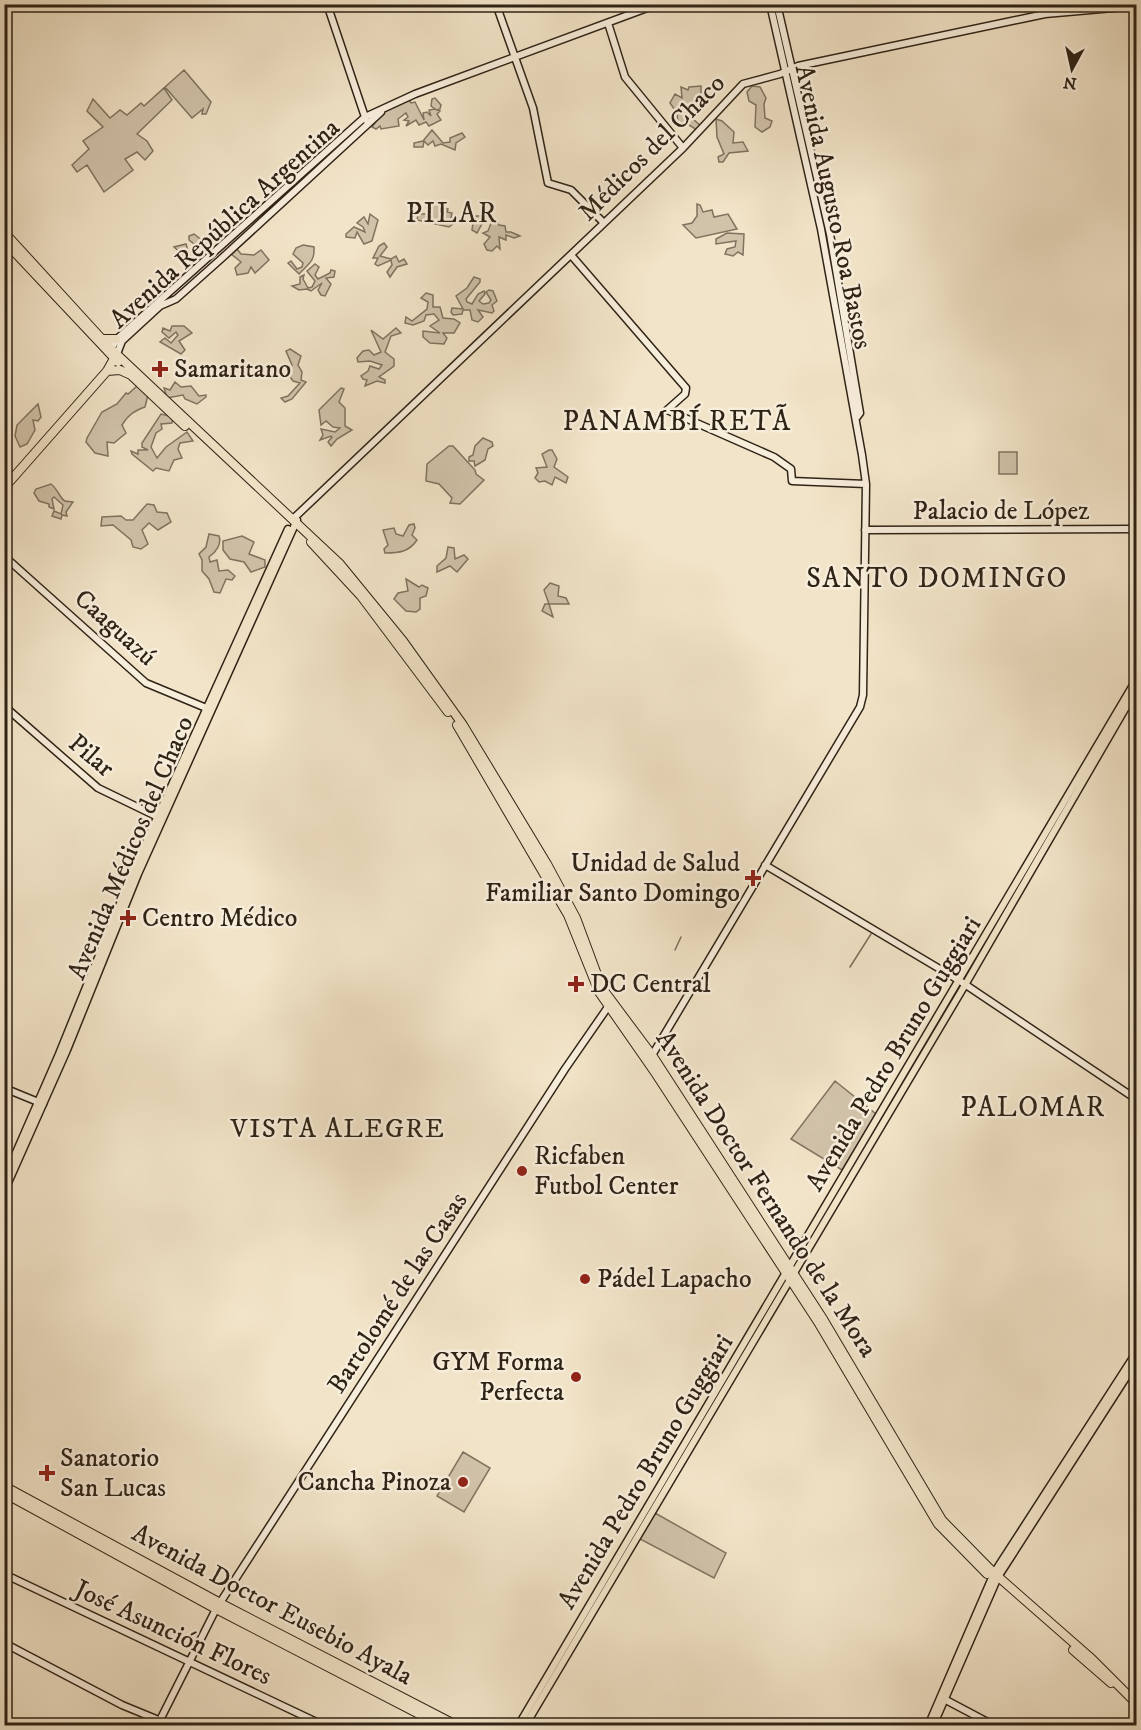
<svg xmlns="http://www.w3.org/2000/svg" width="1141" height="1730" font-family="'IM FELL DW Pica',serif">
  <style>
    .green { fill: #d1c3aa; stroke: #807360; stroke-width: 1.5 }
    .lines { fill: none; stroke-linecap: round; stroke-linejoin: round }
    .stream { stroke: #7c6f5c; stroke-width: 1.5 }
    .secondary-casing { stroke: #2f2316; stroke-width: 9 }
    .primary-casing { stroke: #2f2316; stroke-width: 9 }
    .highway-casing { stroke: #2f2316; stroke-width: 10 }
    .secondary { stroke: #f7eddb; stroke-width: 6 }
    .primary { stroke: #f2e4c8; stroke-width: 6 }
    .highway { stroke: #f2e4c8; stroke-width: 8 }
    .poi-dot { fill: #8f2418; stroke: #f7eddb; stroke-width: 2 }
    .labels { text-anchor: middle; dominant-baseline: central; stroke-width: 5; stroke-linejoin: round; paint-order: stroke }
    .street-label { font-size: 26px; fill: #2f2316; stroke: #f7eddb }
    .poi-label { font-size: 26px; fill: #2f2316; stroke: #f7eddb; text-anchor: start }
    .neighbourhood-label { font-size: 27px; letter-spacing: 1.5px; fill: #2f2316; stroke: #f7eddb }
    .quarter-label { font-size: 28px; letter-spacing: 1.5px; fill: #2f2316; stroke: #f7eddb }
  </style>
  <rect width="100%" height="100%" fill="#f2e4c8"/>
  <filter id="stains"><feTurbulence type="fractalNoise" baseFrequency=".00333" numOctaves="4"/><feColorMatrix values="0 0 0 0 .2 0 0 0 0 .09 0 0 0 0 .02 0 0 0 .5 -.17"/></filter>
  <radialGradient id="worn" r=".72"><stop offset=".6" stop-color="#630" stop-opacity="0"/><stop offset="1" stop-color="#630" stop-opacity=".3"/></radialGradient>
  <path class="green" d="M184 70 211 102 206 114H202L203 109 192 118 165 87Z
    M701 86V93L709 90 707 100 699 103 698 114 694 110 691 112 693 119 701 126 697 130 686 123 678 125 677 113 670 103 675 94 682 98 681 87 688 90 689 87Z
    M752 86 760 87 766 98 764 104 765 118 772 121 770 127 762 132 755 127 756 105 749 101 747 92Z
    M164 88 172 100 137 134 147 141 153 151 145 160 137 152 125 159 133 170 104 192 87 165 77 172 72 165 89 149 83 141 103 127 87 111 93 99 110 118 120 110 127 115 141 103 144 106Z
    M435 98 441 105 440 109 437 110 440 111 437 114 441 120 429 126 426 122 419 125 416 120 406 126 409 121 404 120 408 117 406 113 398 119 399 126 381 129 380 126 376 129 372 127 385 109 409 100 411 103 415 102 424 120 423 113 427 112 431 116 429 110 435 109 431 106 432 99Z
    M716 119 722 121 734 132 733 143 743 142 748 151 729 153 723 162H719L718 157 724 154 717 137Z
    M432 130 443 143 450 142V138L462 133 465 137 456 143 455 150 441 144 435 146 433 141 428 145 424 141 423 147H414V143L423 141Z
    M426 201 443 202V208L448 209 447 212 452 213 451 218 457 216 458 220 449 227 417 220 418 214H427Z
    M697 204 700 205 703 212 712 210 714 217 728 214 737 229 696 238 683 225 692 223 697 216Z
    M370 214 378 220 372 241 364 244 357 232 355 238 346 237V234L354 227 365 232 363 227 357 223 364 217 368 224Z
    M474 216H492L499 225 505 226 506 232H511L520 236 514 238 506 235V240L499 237 500 249 497 246 492 251 487 250 484 244 490 237 483 233 488 231 492 221 483 222 477 233 472 230Z
    M727 233 744 234 743 255 738 252 733 256 725 254 727 249 735 247 736 241 716 244V239Z
    M194 234 207 244V248L203 250V256L186 268 185 257 174 247 186 244 188 251 196 254 194 244 189 240V236Z
    M384 243 387 247 380 256 391 259 396 256 399 262 404 259 407 264 397 267 390 277 387 272 392 265 391 260 378 266 375 264 378 258H373L379 246Z
    M303 245 314 247C315 262 308 264 299 274L288 263 291 261 297 269 302 267 303 263 293 254 296 248Z
    M237 249 241 254 254 255 261 250 269 260 255 273 251 267 248 273 237 275 235 268 241 262 231 254Z
    M315 264 319 267 315 275 318 279 330 273 331 270 335 271 334 277 326 278 331 284 325 296 321 295 318 290 322 283 311 291 307 289 299 290 292 286 300 284V277L304 275 303 279 308 288 312 287 315 281 307 271Z
    M474 277 480 279V282L466 299 467 302 472 304 478 294 484 291 485 294 479 301 483 304 489 303 491 300 486 292 489 290 493 291 497 301 492 305 494 311 492 313 478 310 483 317 478 322 472 320 470 310H463L462 314 453 315 451 312 452 308 463 309 456 296 467 288Z
    M426 293 433 295V307H440L443 318 454 319 460 323 454 333H443L447 338 444 344 430 343 423 337V331L440 333 430 326 439 320 434 314 426 315 424 321 413 325 405 323 406 317 412 321 427 309 428 302 421 298Z
    M172 326H184L192 333 179 341 185 350 181 354 160 342 165 338 171 343 178 335 176 332 169 338 162 332 163 328 170 331Z
    M396 328 401 333 391 336 385 352 394 359V366L379 377 385 380V383L377 381 365 386 367 380 363 379 361 376 368 371 370 366 379 369 382 365 370 361 358 362 357 358 363 351 369 350 374 355 381 352 371 330 383 339Z
    M290 349 301 356 298 365 302 372 301 380 306 382 292 399 285 402 281 398 288 396 300 383 293 381 288 374 292 365 286 351Z
    M175 382 181 387 191 386 199 396 206 395V397L197 404 185 399 183 395 167 398 164 388 170 390Z
    M137 386 148 395 145 407C134 411 128 415 122 425L126 433 114 443 107 442 108 456 95 453 86 442 87 438 102 412 117 404 126 393 128 394Z
    M341 388 344 389 339 402 345 408V426L352 430 337 439 331 446 328 442 332 437 331 436 320 440 323 435 321 429 335 432 340 428 333 427 326 421 321 425 319 410Z
    M38 404 41 417 38 421 33 420 35 430 27 444 20 447 15 436 17 425Z
    M161 414 173 417 172 423 161 424 162 429 156 433 151 447 157 458 166 447 187 432 193 441 180 443 178 449 182 458 174 460 169 471 156 468 153 471 132 454 131 451 138 454V450H148L142 447V443Z
    M483 438 492 442 493 446 488 449 485 460 475 466 474 461H469V457L473 455 475 446Z
    M449 446H453L475 470 476 474 484 480 460 504 450 503 452 498 439 484 426 481 427 464Z
    M549 450H552L557 459 554 467 568 477 566 483 555 477 552 485 545 481 539 482 535 478 538 473 536 468 547 467 542 454Z
    M999 452H1017V474H999Z
    M51 484C57 488 61 500 65 501 68 502 70 501 73 502L66 512 67 516 62 515 61 519 52 516 54 511 61 514 63 505 54 497 52 499 54 509 49 507V504L39 501 34 493 36 489Z
    M147 504 154 505 157 512 167 513 171 522 158 530 149 523 142 530 148 544 141 549 133 547 131 540 113 525 101 526 102 517 121 516 126 520H133Z
    M414 524 415 528 412 535 417 540C409 552 399 553 385 553L384 549 388 545 383 530 394 528 396 534 403 536 409 525Z
    M209 534 219 536C222 544 216 552 209 557L210 562 217 560 219 571 228 570 235 576 232 580 226 579 220 593 214 592 209 579 202 571V560L199 554 206 547Z
    M242 536 254 542 249 554 265 560V567L251 572 244 562 230 559 223 550V541Z
    M448 547 454 548 455 559 464 555 468 559 457 572 450 566 437 572V566L446 558Z
    M406 579 419 587 422 585 428 588 426 596 420 598V609L416 612 406 611 394 599 398 593 408 591Z
    M550 583 559 586 558 596 566 598 569 604H549L553 617 542 611 545 604H549L544 590Z
    M835 1081 876 1114 842 1170 791 1139Z
    M463 1452 490 1468 464 1512 437 1496Z
    M655 1513 726 1553 714 1578 640 1539Z"/>
  <g class="lines">
    <path class="stream" d="M675 950 681 937
      M850 967 871 934"/>
    <g class="secondary-casing">
      <path id="secondary" d="M327 4 366 120
        M496 4 533 108 548 183 571 190 604 223
        M777 4 830 234 860 413 857 417
        M608 23 625 77 683 148
        M571 255 686 388 685 394 667 410 774 457 791 469 792 481 866 484
        M111 349 118 338 365 117 415 94 658 4
        M117 354 122 341 160 306 176 299 222 258 381 112
        M294 518 683 148 743 84 780 74 798 66 1045 14 1136 6
        M865 530 1136 529
        M4 556 146 683 211 710
        M4 706 98 788 160 818
        M765 865 960 981 1136 1099
        M651 1057 860 707 863 695 866 484 862 455 821 229 770 4
        M4 1088 43 1104
        M4 1574 325 1726
        M4 1643 122 1705 173 1726
        M944 1699 995 1726
        M157 1726 216 1609 565 1069 610 1004"/>
    </g>
    <g class="primary-casing">
      <path id="primary" d="M4 1180 59 1054 136 864 288 529
        M4 1192 67 1050 138 874 297 520
        M518 1726 1136 680
        M525 1726 965 985 1136 690
        M928 1726 994 1573 1136 1353
        M933 1726 998 1577 1136 1362"/>
    </g>
    <g class="highway-casing">
      <path id="highway" d="M4 232 111 349 340 564 403 641 463 725 547 864 576 918 602 988 652 1055 823 1319 942 1520 994 1573 1092 1659 1136 1703
        M4 241 118 362
        M103 339H116
        M107 371 120 370 131 375
        M131 375 185 426
        M4 488 107 371 116 355
        M311 542 361 596 448 712
        M457 725 568 915 599 992 656 1074 818 1322 938 1524 987 1574
        M4 1486 224 1605 458 1726
        M4 1493 216 1609 442 1726
        M1073 1650 1111 1683"/>
    </g>
    <use href="#secondary" class="secondary"/>
    <use href="#primary" class="primary"/>
    <use href="#highway" class="highway"/>
  </g>
  <g class="poi-dot">
    <path d="M157 360h6v6h6v6h-6v6h-6v-6h-6v-6h6z"/>
    <path d="M750 869h6v6h6v6h-6v6h-6v-6h-6v-6h6z"/>
    <path d="M125 909h6v6h6v6h-6v6h-6v-6h-6v-6h6z"/>
    <path d="M573 975h6v6h6v6h-6v6h-6v-6h-6v-6h6z"/>
    <circle cx="522" cy="1171" r="6"/>
    <circle cx="585" cy="1279" r="6"/>
    <circle cx="576" cy="1377" r="6"/>
    <path d="M44 1464h6v6h6v6h-6v6h-6v-6h-6v-6h6z"/>
    <circle cx="463" cy="1482" r="6"/>
  </g>
  <g class="labels">
    <g class="street-label">
      <text transform="translate(652 148) rotate(-45)">Médicos del Chaco</text>
      <text transform="translate(833 207) rotate(78)">Avenida Augusto Roa Bastos</text>
      <text transform="translate(225 224) rotate(-42)">Avenida República Argentina</text>
      <text x="1001" y="511">Palacio de López</text>
      <text transform="translate(115 628) rotate(42)">Caaguazú</text>
      <text transform="translate(91 756) rotate(40)">Pilar</text>
      <text transform="translate(131 848) rotate(-67)">Avenida Médicos del Chaco</text>
      <text transform="translate(894 1054) rotate(-59)">Avenida Pedro Bruno Guggiari</text>
      <text transform="translate(766 1194) rotate(57)">Avenida Doctor Fernando de la Mora</text>
      <text transform="translate(398 1293) rotate(-57)">Bartolomé de las Casas</text>
      <text transform="translate(646 1472) rotate(-59)">Avenida Pedro Bruno Guggiari</text>
      <text transform="translate(272 1605) rotate(28)">Avenida Doctor Eusebio Ayala</text>
      <text transform="translate(173 1633) rotate(25)">José Asunción Flores</text>
    </g>
    <g class="poi-label">
      <text x="174" y="369">Samaritano</text>
      <text x="740" y="863" text-anchor="end">Unidad de Salud<tspan x="740" dy="30">Familiar Santo Domingo</tspan></text>
      <text x="142" y="918">Centro Médico</text>
      <text x="590" y="984">DC Central</text>
      <text x="534" y="1156">Ricfaben<tspan x="534" dy="30">Futbol Center</tspan></text>
      <text x="597" y="1279">Pádel Lapacho</text>
      <text x="564" y="1362" text-anchor="end">GYM Forma<tspan x="564" dy="30">Perfecta</tspan></text>
      <text x="60" y="1458">Sanatorio<tspan x="60" dy="30">San Lucas</tspan></text>
      <text x="451" y="1482" text-anchor="end">Cancha Pinoza</text>
    </g>
    <g class="neighbourhood-label">
      <text x="338" y="1129">VISTA ALEGRE</text>
    </g>
    <g class="quarter-label">
      <text x="452" y="213">PILAR</text>
      <text x="677" y="421">PANAMBÍ RETÃ</text>
      <text x="937" y="578">SANTO DOMINGO</text>
      <text x="1033" y="1107">PALOMAR</text>
    </g>
  </g>
  <rect width="1141" height="1730" fill="none" stroke="#f2e4c8" stroke-width="24"/>
  <rect x="6" y="6" width="1129" height="1718" fill="none" stroke="#2f2316" stroke-width="3"/>
  <rect x="12" y="12" width="1117" height="1706" fill="none" stroke="#2f2316" stroke-width="1.5"/>
  <g transform="translate(1072 69) rotate(188)" stroke="#f7eddb" stroke-width="4.5" paint-order="stroke">
  <path d="M0-4.5L10 22L0 15L-10 22Z" fill="#2f2316"/>
  <text y="-9" font-size="16" font-weight="bold" text-anchor="middle" fill="#2f2316">N</text>
  </g>
  <rect width="100%" height="100%" filter="url(#stains)"/>
  <rect width="100%" height="100%" fill="url(#worn)"/>
</svg>
